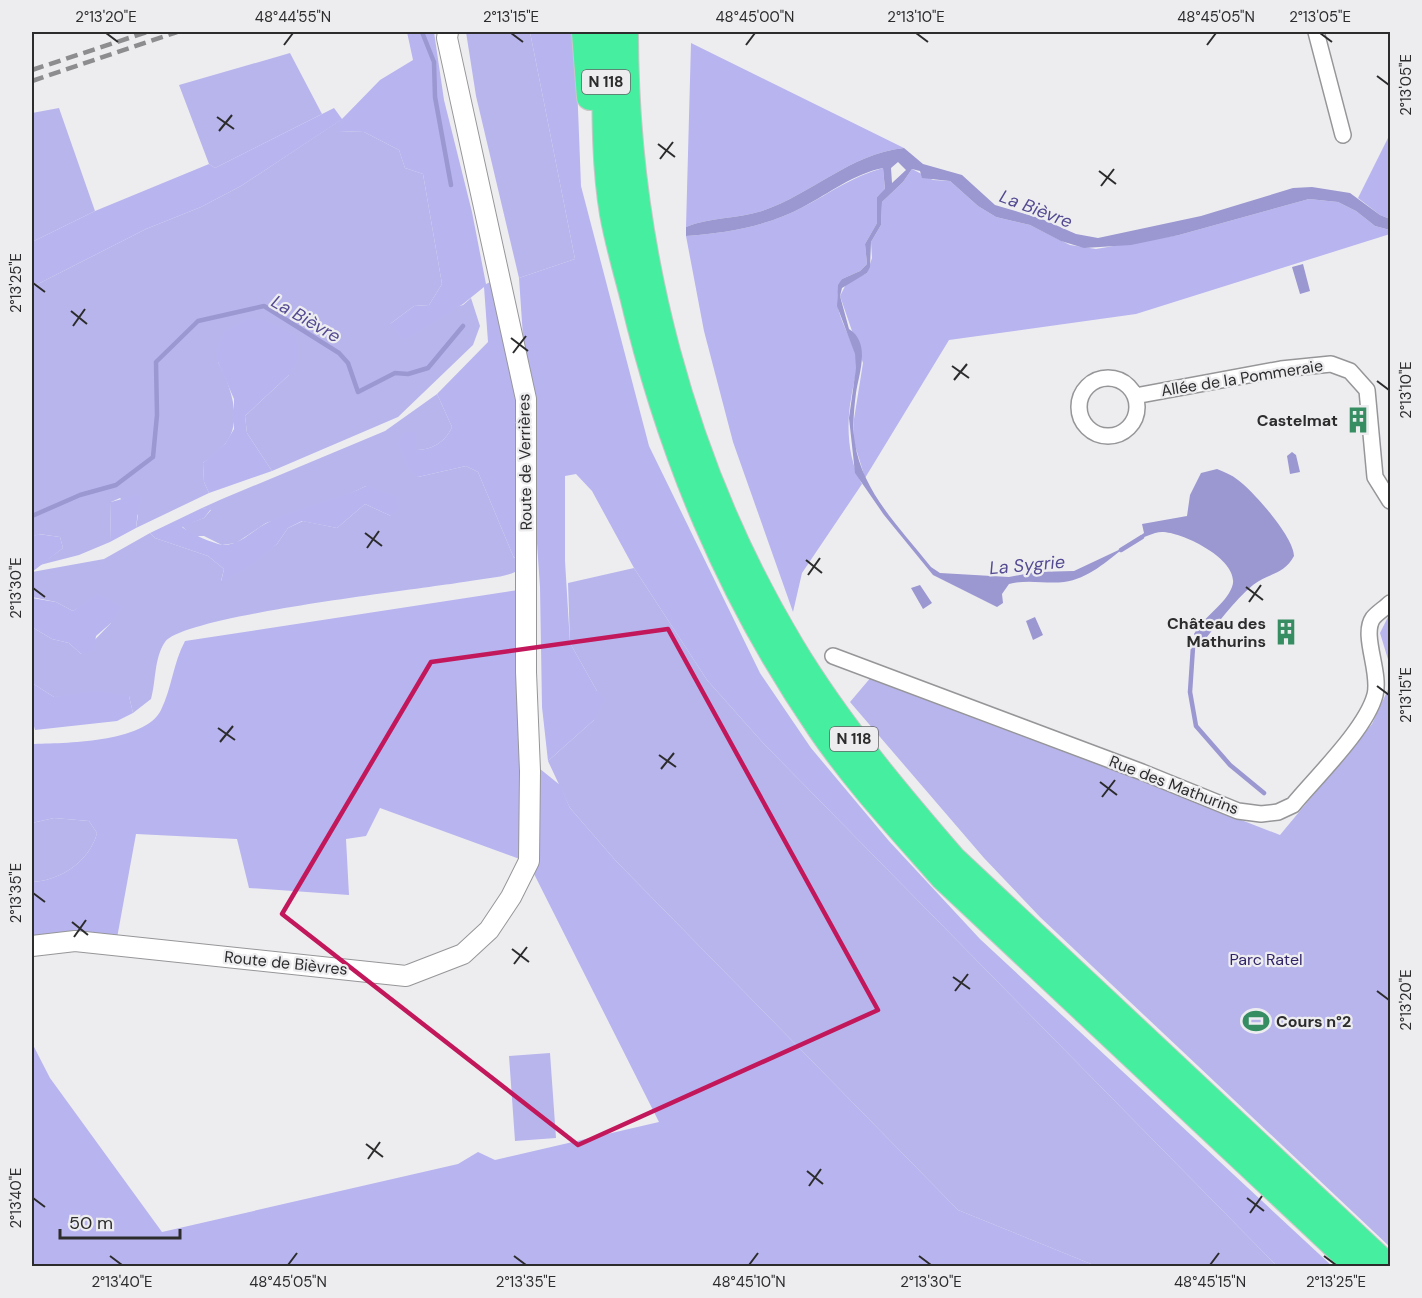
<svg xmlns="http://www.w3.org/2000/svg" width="1422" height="1298" font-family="'DM Sans',sans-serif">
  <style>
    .green { fill: #b8b5ed }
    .forest { fill: #b8b4ef }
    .water { fill: #9b97d1; fill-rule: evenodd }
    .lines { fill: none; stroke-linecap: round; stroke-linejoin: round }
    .stream { stroke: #9b97d1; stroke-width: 4.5 }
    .street-casing { stroke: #969699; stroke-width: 18 }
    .secondary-casing { stroke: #969699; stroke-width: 22 }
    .highway-casing { stroke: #c8c8c8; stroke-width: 28 }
    .street { stroke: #fff; stroke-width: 15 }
    .secondary { stroke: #fff; stroke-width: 20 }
    .highway { stroke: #46ee9f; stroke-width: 26 }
    .rail { stroke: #8d8d8f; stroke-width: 4.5; stroke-dasharray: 12 6; stroke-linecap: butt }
    .marked { fill: none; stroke: #c2185b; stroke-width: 4.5; stroke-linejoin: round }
    .ticks { fill: none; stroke: #2c2c2d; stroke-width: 2 }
    .labels { text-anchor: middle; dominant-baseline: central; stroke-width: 4.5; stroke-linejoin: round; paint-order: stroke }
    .shield { fill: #ededf0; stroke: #666668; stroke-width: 1.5 }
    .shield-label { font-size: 15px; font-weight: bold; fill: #2c2c2d }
    .street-label { font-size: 16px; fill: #2c2c2d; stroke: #ededf0 }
    .poi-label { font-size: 16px; font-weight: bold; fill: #2c2c2d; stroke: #ededf0; text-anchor: end }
    .park-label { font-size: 16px; fill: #312367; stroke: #ededf0 }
    .water-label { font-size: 18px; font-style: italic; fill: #534a91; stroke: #ededf0 }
    .neatline { fill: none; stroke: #2c2c2d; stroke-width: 2 }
    .ticks-label { font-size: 15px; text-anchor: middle; fill: #2c2c2d }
  </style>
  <rect width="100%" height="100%" fill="#ededf0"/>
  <path class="green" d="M466 32H530L575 259 519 278 476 96Z
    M290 53 322 114 215 168 209 164 179 85Z
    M59 108 95 211 32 242V113Z
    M342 119 339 131 364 132 399 150 405 168 423 174 442 284 429 305 414 306 390 324 463 305 471 298 480 326 473 345 398 417 272 471 247 433 245 416 289 375 218 362C230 385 244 421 225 444 220 451 211 457 203 463L204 482 209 493 136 528 138 515 120 498 111 502 110 542 79 555 40 565 63 548 60 537 39 534 32 537V287L146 229 201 207 241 186Z
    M437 394 452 427C445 443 431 450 415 450L404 432 418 477 466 466 478 472 514 558 517 555 515 572C502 578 485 578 470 581 424 589 184 615 165 642 154 658 156 682 151 699L133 713 129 696 54 697 32 683V627L52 639 69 643 81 654 111 623 78 608 73 611 56 602 32 597V572L104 559 150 533 155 538 208 556 224 569 221 581 277 544 288 528 303 521 337 528 365 504 391 516 366 486 343 497 266 523 236 543 222 545 204 536H192L182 526 204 518 211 510 202 508 222 499 385 431Z
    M634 568 707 680 765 745 1277 1266H1096L958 1210 616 861 570 808 548 761 594 720 597 691 570 643 568 583Z
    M1390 613V666L1380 633Z
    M872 676 1280 835 1372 724 1390 685V1247L1040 917 984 858 850 702Z
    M54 818 89 821 97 833C90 861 60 881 32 882V823Z
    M550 1053 556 1138 515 1141 509 1056Z"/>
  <path class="forest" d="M407 32H434L444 100 472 212 486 284 495 280 522 402 517 555 514 558 478 472 466 466 418 477 407 467 398 443 404 432H415V450C431 450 445 443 452 427L437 394 488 342 484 287 463 304 408 338 403 339 390 324 414 306 429 305 442 284 423 174 405 168 399 150 364 132 338 131 341 120 241 186 201 207 146 229 32 287V242L95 211 209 164 215 168 334 108 342 119 380 80 413 60Z
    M530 32H575L581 186 649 446 760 673 811 748 889 841 980 939 1332 1266H1277L765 745 707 680 634 568 592 491 576 474 565 476V561L570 643 597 691 605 700 594 720 548 761 542 707 540 587 519 278 575 259Z
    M691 43 904 148C850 154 812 194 762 211 737 219 709 217 686 227Z
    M1390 134V219L1380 215 1358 198Z
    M883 168 885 190 877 197V223L865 244 867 264 860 271 842 279C829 309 847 325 855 353 859 368 853 384 851 399 846 426 848 460 862 484L802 573 793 612 733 442 704 331 686 236C726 233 768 226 803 207 830 193 853 176 883 168Z
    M912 169 933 180 950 181 978 206 996 217 1030 225 1070 245 1096 249 1179 235 1309 199 1338 202 1356 211 1375 226 1390 230V234L1136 314 949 340 865 478 854 442V419L863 363 840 296 846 284 867 273 872 258 871 242 881 225 882 202 903 182Z
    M247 319 265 320 298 337V360L289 375 245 416 247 433 272 471 209 493 204 482 203 463 225 444 234 429V399L218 362V348L224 332Z
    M366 486 397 497 399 508 391 516 365 504 337 528 302 521 288 528 277 544 250 566 221 582 224 569 208 556 155 538 150 533 202 508 211 509 204 518 182 527C190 533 213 544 224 545 240 545 252 531 265 524 296 507 334 502 366 486Z
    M140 494 136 528 110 542 111 502Z
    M38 534 60 537 63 548 32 572V537Z
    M518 590 524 756 560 785 570 808 616 861 958 1210 1096 1266H32V1043L50 1078 162 1232 458 1164 478 1152 495 1160 659 1122 528 862 380 808 366 836 346 839 349 895 249 888 237 839 136 834 117 938 32 936V882C60 881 90 861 97 833L89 821 54 818 32 823V744C63 743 145 743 161 710 172 688 173 663 185 641Z
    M98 594 121 607 111 623 96 636 94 650 81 654 69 643 52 639 32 627V598L56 602 73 611Z
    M32 683 54 697 97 691 129 696 133 713 117 721 35 730 32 719Z"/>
  <path class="water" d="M904 148 923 164 962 175 995 205 1042 219 1076 234 1098 238 1201 216 1293 188 1312 187 1350 193 1380 215 1390 219V230L1375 226 1356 211 1338 202 1309 199 1179 235 1131 245 1084 248 1061 241 1030 225 996 217 978 206 950 181 922 178 920 171 912 169 903 182 882 202 881 225 871 242 870 267 867 273 842 288 840 296 849 329C871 343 859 373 856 393 854 409 852 427 855 443 862 492 902 530 931 567L940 573 1009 577 1035 572 1074 571 1125 547C1107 561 1088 579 1064 582 1045 584 1028 579 1009 584L1002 594 1003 603 997 607 933 575 884 515 855 473 849 418 856 368 855 354 837 306 838 285 842 279 860 271 867 264 865 244 877 223V197L885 189 883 168C853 174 830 193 803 207 768 226 726 233 686 236V227C709 217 737 219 762 211 812 194 850 154 904 148ZM898 162 906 170 892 183 891 168Z
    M1303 264 1310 291 1300 294 1292 267Z
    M1292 452 1296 455 1300 472 1290 474 1287 456Z
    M1217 469C1224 472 1232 475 1238 480 1254 492 1294 537 1294 556 1284 575 1268 573 1253 585 1234 601 1216 625 1201 645L1194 634C1204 616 1225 605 1232 587 1242 561 1183 532 1162 532 1153 532 1143 539 1136 539L1144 533 1142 524 1187 516 1190 495 1201 473Z
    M920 585 932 603 923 609 911 588Z
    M1035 617 1043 635 1033 640 1026 621Z"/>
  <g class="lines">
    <path class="stream" d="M422 32 434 62 435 97 451 185
      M32 516 80 495 116 485 153 457 157 415 156 362 198 321 264 306 339 353 348 363 358 392 395 373 408 374 428 368 463 326
      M1121 550 1142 537
      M1201 636 1193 647 1190 692 1196 726 1230 765 1264 793"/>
    <g class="street-casing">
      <path id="street" d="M1316 32 1343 135
        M1079 407a29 29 0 1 1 58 0a29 29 0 1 1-58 0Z
        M1135 396 1281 369 1331 364 1350 371 1367 390 1375 477 1390 501
        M833 656 1142 772 1238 811 1261 814 1278 812 1293 805C1316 777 1366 729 1375 695 1381 672 1361 635 1373 618 1377 613 1385 608 1390 603"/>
    </g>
    <g class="secondary-casing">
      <path id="secondary" d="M32 946 75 941 406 976 463 954 489 930 511 897 529 861 530 771 526 672V399L447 38 448 32"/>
    </g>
    <g class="highway-casing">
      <path id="highway" d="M585 32 590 97
        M605 32C606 92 603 155 613 214 618 242 626 269 633 296 670 453 729 595 820 728 856 781 901 829 943 877L1357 1266
        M625 32C625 245 681 464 792 648 838 724 895 792 953 859L1387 1266"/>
    </g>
    <use href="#street" class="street"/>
    <use href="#secondary" class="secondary"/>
    <use href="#highway" class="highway"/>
    <path class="rail" d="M32 70 147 32
      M32 81 177 32"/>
  </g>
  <path class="marked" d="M668 629 878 1010 578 1145 282 914 431 662Z"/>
  <path class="ticks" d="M106 33 118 42M511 33 523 42M916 33 928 42M1320 33 1332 42M284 45 293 33M746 45 755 33M1207 45 1216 33M1377 76 1389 85M217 117 234 129M219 131 232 115M658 144 675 157M660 159 673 142M1099 171 1116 184M1101 186 1114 169M33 283 45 292M71 311 87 324M73 326 85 309M511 338 528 351M513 353 526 336M952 366 969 378M954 380 967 364M1377 381 1389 390M365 533 382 546M367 548 379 531M806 560 822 573M808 575 820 558M1246 587 1263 600M33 588 45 597M1249 602 1261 585M1377 686 1389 695M218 728 235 740M220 742 233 726M659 755 676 767M661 769 674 753M1100 782 1117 795M1102 797 1115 780M33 893 45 902M72 922 88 935M74 937 86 920M512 949 529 962M514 964 527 947M953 977 970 989M955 991 968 974M1377 991 1389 1000M366 1144 383 1157M368 1159 380 1142M807 1171 823 1184M809 1186 821 1169M33 1198 45 1207M1247 1198 1264 1211M1250 1213 1262 1196M110 1256 122 1265M514 1256 526 1265M919 1256 931 1265M1324 1256 1336 1265M288 1265 297 1253M749 1265 758 1253M1210 1265 1219 1253"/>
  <defs>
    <g id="building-bare" transform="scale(2.07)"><path d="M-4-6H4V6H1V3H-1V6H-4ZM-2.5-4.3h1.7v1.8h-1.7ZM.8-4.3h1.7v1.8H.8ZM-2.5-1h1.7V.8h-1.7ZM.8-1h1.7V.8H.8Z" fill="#368d62" stroke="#ededf0" stroke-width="2.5" paint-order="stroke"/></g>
    <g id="stadium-bare" transform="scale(2.07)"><path d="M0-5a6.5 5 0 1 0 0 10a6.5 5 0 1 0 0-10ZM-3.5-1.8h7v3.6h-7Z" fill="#368d62" stroke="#ededf0" stroke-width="2.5" paint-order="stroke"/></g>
  </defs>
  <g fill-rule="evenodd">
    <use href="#building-bare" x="1358" y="420"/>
    <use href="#building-bare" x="1286" y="632"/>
    <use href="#stadium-bare" x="1256" y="1021"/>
  </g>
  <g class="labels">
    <g class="shield">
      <rect x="582" y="70" width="48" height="24" rx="4.5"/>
      <rect x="830" y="727" width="48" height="24" rx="4.5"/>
    </g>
    <g class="shield-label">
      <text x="606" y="82">N 118</text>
      <text x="854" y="739">N 118</text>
    </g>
    <g class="street-label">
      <text transform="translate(1242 378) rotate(-9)">Allée de la Pommeraie</text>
      <text transform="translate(525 462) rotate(-91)">Route de Verrières</text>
      <text transform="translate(1174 785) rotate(21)">Rue des Mathurins</text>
      <text transform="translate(286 963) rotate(6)">Route de Bièvres</text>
    </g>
    <g class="poi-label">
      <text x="1338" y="420">Castelmat</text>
      <text x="1266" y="623">Château des<tspan x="1266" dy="18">Mathurins</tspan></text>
      <text x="1276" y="1021" text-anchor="start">Cours n°2</text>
    </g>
    <g class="park-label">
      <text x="1266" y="959">Parc Ratel</text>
    </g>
    <g class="water-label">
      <text transform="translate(1036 209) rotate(21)">La Bièvre</text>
      <text transform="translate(306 319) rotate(30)">La Bièvre</text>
      <text transform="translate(1027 565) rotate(-5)">La Sygrie</text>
    </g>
  </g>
  <rect width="1422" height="1298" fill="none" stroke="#ededf0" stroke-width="66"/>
  <path d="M60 1229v9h120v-9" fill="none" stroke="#2c2c2d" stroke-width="3"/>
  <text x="69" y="1229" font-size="18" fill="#2c2c2d" stroke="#ededf0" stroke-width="4.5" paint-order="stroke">50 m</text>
  <rect x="33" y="33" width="1356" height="1232" class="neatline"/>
  <g class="ticks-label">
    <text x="106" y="22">2°13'20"E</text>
    <text x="293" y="22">48°44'55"N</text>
    <text x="511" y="22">2°13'15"E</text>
    <text x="755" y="22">48°45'00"N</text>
    <text x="916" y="22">2°13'10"E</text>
    <text x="1216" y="22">48°45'05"N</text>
    <text x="1320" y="22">2°13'05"E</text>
    <text transform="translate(1406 85) rotate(-90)" y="5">2°13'05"E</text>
    <text transform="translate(16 283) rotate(-90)" y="5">2°13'25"E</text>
    <text transform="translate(1406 390) rotate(-90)" y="5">2°13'10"E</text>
    <text transform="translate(16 588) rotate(-90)" y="5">2°13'30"E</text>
    <text transform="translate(1406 695) rotate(-90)" y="5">2°13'15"E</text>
    <text transform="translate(16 893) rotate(-90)" y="5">2°13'35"E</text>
    <text transform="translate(1406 1000) rotate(-90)" y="5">2°13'20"E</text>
    <text transform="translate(16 1198) rotate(-90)" y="5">2°13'40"E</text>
    <text x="122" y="1287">2°13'40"E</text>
    <text x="288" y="1287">48°45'05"N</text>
    <text x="526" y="1287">2°13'35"E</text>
    <text x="749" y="1287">48°45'10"N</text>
    <text x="931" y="1287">2°13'30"E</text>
    <text x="1210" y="1287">48°45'15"N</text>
    <text x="1336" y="1287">2°13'25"E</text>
  </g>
</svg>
